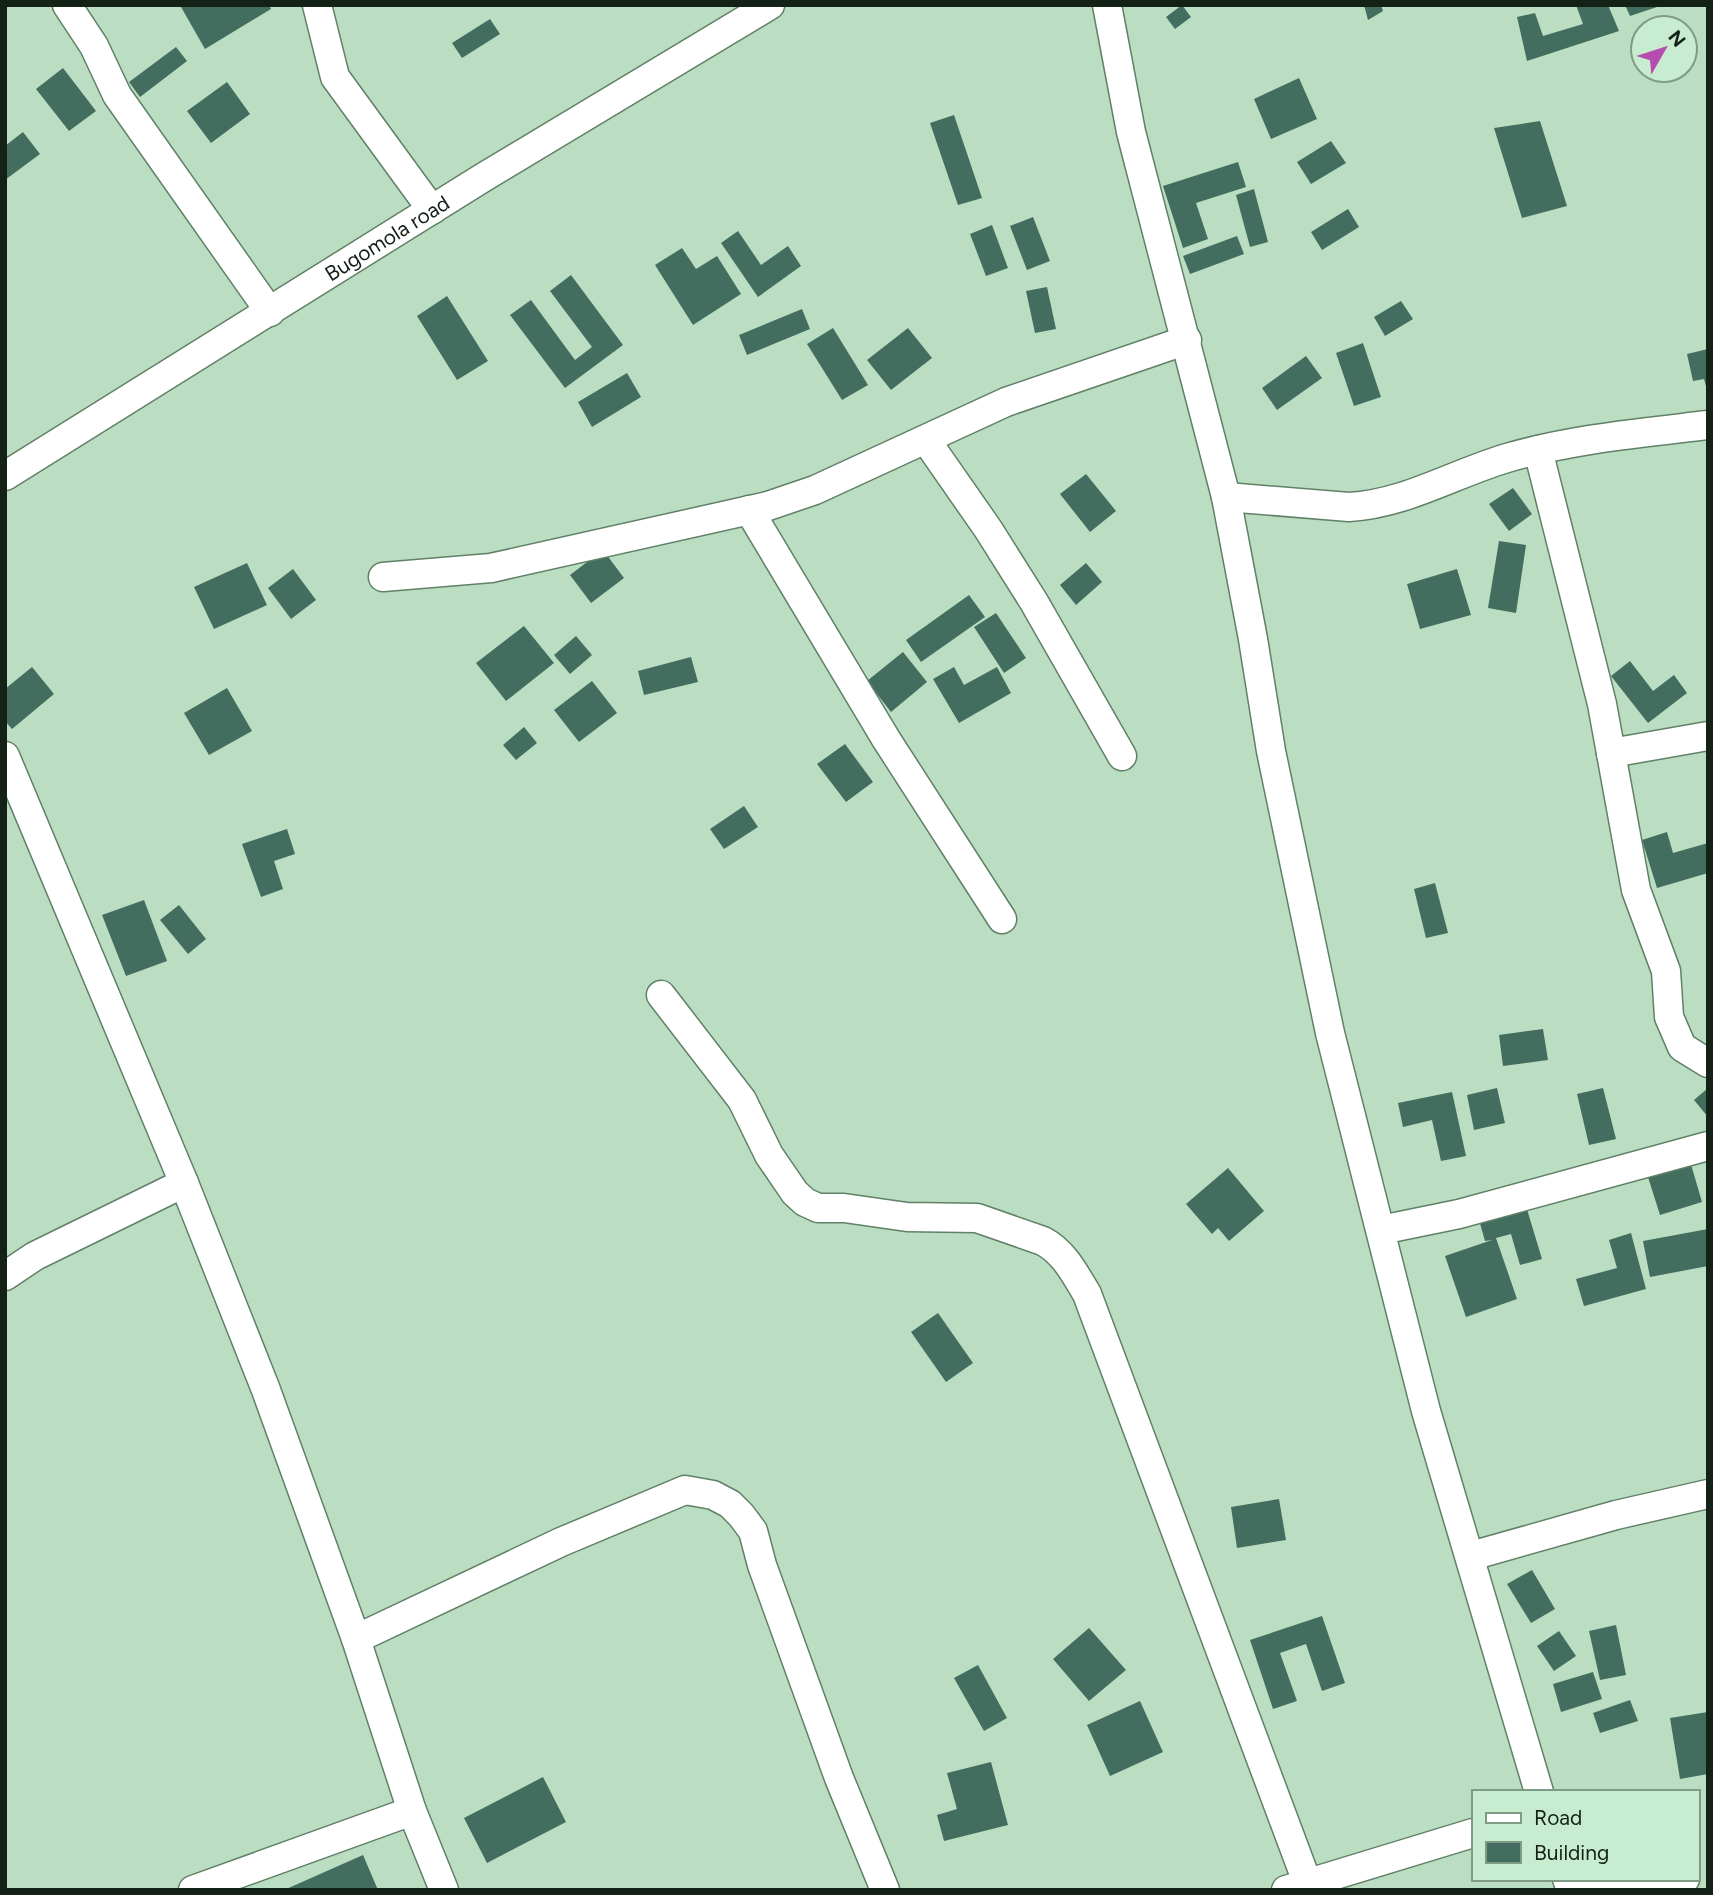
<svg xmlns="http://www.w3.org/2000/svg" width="1713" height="1895" font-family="Figtree,sans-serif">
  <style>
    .building { fill: #426d5f }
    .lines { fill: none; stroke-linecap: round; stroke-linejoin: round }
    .street-casing { stroke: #608067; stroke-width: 31 }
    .street { stroke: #fff; stroke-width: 28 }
    .labels { text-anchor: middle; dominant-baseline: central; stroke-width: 7; stroke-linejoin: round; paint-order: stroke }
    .street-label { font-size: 21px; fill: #142117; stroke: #c8eccf }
  </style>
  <rect width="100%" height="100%" fill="#bbdec2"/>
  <path class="building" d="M184 5H269L271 9 205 49 181 7Z
    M1182 5 1191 17 1175 29 1166 17Z
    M1364 5H1381L1383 11 1368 20Z
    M1576 5H1608L1619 31 1527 61 1517 17 1535 13 1543 36 1583 24Z
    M1625 5H1660V6L1630 16Z
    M490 19 500 34 462 58 452 43Z
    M176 47 187 61 140 97 129 82Z
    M63 68 96 111 69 131 36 89Z
    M1299 78 1317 119 1271 139 1254 99Z
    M227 82 250 114 211 143 187 111Z
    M954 115 982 198 958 205 930 123Z
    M1540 121 1567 206 1522 218 1494 128Z
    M23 132 40 154 5 180V146Z
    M1331 141 1346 163 1311 184 1297 162Z
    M1238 162 1246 187 1196 203 1208 239 1183 248 1163 186Z
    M1254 189 1268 242 1250 247 1236 195Z
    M1348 209 1359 227 1322 250 1311 232Z
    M1033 217 1050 261 1027 270 1010 226Z
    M992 225 1008 268 986 276 970 234Z
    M738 231 761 265 788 246 801 266 758 297 721 243Z
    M1237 236 1244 254 1190 274 1183 256Z
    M682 248 696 269 717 256 741 294 693 325 655 265Z
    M571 275 623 345 565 388 510 315 531 300 575 360 592 347 550 291Z
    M1047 287 1056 329 1035 333 1026 291Z
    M447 296 488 361 457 380 417 316Z
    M1401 301 1413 319 1385 336 1374 317Z
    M802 309 810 329 747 355 739 335Z
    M833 328 868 385 842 400 807 344Z
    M908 328 932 358 891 390 867 360Z
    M1363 343 1381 397 1354 406 1336 353Z
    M1708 349V390H1707L1704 379 1693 381 1687 354Z
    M1306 356 1322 378 1277 410 1262 388Z
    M627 373 641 397 592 427 578 402Z
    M1086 474 1116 511 1090 532 1060 494Z
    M1513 488 1532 514 1509 531 1489 504Z
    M1499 541 1526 545 1516 613 1488 608Z
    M603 550 624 578 591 603 570 575Z
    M247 563 267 605 214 629 194 587Z
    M1086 563 1102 582 1076 605 1060 585Z
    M293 569 316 600 291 619 268 588Z
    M1457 569 1471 615 1420 629 1407 584Z
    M969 595 985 617 921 662 906 640Z
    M996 613 1026 658 1004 673 974 627Z
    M524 626 554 663 506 701 476 663Z
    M576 636 592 655 570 674 554 655Z
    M903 652 927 682 891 712 867 681Z
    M691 657 698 682 644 695 638 671Z
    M1630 661 1653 691 1674 675 1687 693 1648 723 1611 676Z
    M32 667 54 694 12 729 5 721V689Z
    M954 667 964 685 997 667 1011 693 959 723 933 679Z
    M592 681 617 713 579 742 554 710Z
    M227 688 252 731 209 755 184 713Z
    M524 727 537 743 516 760 503 745Z
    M845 744 873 782 846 802 817 764Z
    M744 806 758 827 724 849 710 829Z
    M287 829 295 854 274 861 283 889 261 897 242 844Z
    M1667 832 1673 853 1708 843V873L1657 888 1642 840Z
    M1435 883 1448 933 1426 938 1414 889Z
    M144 900 167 961 126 976 102 915Z
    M179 905 206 939 188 954 160 920Z
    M1543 1029 1548 1060 1503 1066 1499 1035Z
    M1497 1088 1505 1123 1474 1130 1467 1095Z
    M1603 1088 1616 1139 1589 1145 1577 1094Z
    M1708 1088V1117L1694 1100Z
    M1452 1092 1466 1156 1441 1161 1432 1120 1403 1127 1398 1103Z
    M1690 1161 1702 1202 1660 1215 1647 1174Z
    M1228 1168 1264 1211 1229 1241 1218 1228 1212 1234 1186 1204Z
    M1526 1206 1542 1259 1520 1265 1511 1234 1496 1238 1517 1299 1466 1317 1445 1256 1492 1240 1485 1241 1479 1220Z
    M1708 1229V1266L1650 1277 1643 1241Z
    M1631 1233 1646 1289 1584 1306 1576 1279 1617 1268 1609 1240Z
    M938 1313 973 1363 946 1382 911 1332Z
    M1279 1499 1286 1540 1237 1548 1231 1507Z
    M1532 1570 1555 1609 1531 1623 1507 1584Z
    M1322 1616 1345 1683 1322 1691 1306 1644 1280 1653 1297 1701 1273 1709 1250 1640Z
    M1616 1625 1626 1675 1600 1680 1589 1631Z
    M1089 1628 1126 1670 1089 1701 1053 1659Z
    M1559 1631 1576 1656 1554 1671 1537 1646Z
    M978 1665 1007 1718 984 1731 954 1678Z
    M1593 1672 1602 1699 1561 1712 1553 1684Z
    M1630 1700 1638 1721 1600 1733 1593 1713Z
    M1140 1701 1163 1752 1110 1776 1087 1725Z
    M1708 1712V1774L1680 1779 1670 1718Z
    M991 1762 1008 1825 944 1841 937 1815 957 1809 947 1773Z
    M543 1777 566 1822 487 1863 464 1818Z
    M363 1855 378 1890H284Z"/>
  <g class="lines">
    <g class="street-casing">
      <g id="street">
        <path d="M67 5 94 46 117 95 270 312"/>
        <path d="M317 5 335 77 432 210"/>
        <path d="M1107 5 1131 132 1226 497 1253 639 1271 751 1330 1033 1426 1411 1539 1792"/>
        <path d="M926 440 988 529 1034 602 1122 756"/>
        <path d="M1538 450 1602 704 1636 890 1666 971 1669 1017 1682 1047 1708 1063"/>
        <path id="s1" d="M5 476 484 177 770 5"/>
        <path d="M1226 497 1349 507C1405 504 1453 474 1507 458 1572 439 1640 433 1708 425"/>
        <path d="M749 510 886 739 1002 919"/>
        <path d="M383 577 491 568 768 506 815 490 1006 402 1187 340"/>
        <path d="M1611 753 1708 736"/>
        <path d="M5 756 184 1183 266 1390 356 1639 412 1811 444 1890"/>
        <path d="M661 995 742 1100 769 1155 795 1193 805 1202 818 1208H844L907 1217 977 1218 1043 1241C1064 1252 1075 1274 1087 1294L1307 1882"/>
        <path d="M1381 1230 1459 1214 1708 1146"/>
        <path d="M5 1276 35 1256 184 1183"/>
        <path d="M1471 1556 1616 1515 1708 1494"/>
        <path d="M356 1639 561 1542 685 1490 713 1495 730 1504 741 1515 753 1531 762 1565 839 1778 885 1890"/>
        <path d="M1567 1879 1571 1890"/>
        <path d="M1592 1879 1599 1885 1612 1890"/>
        <path d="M193 1890 412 1811"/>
        <path d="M1286 1890 1473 1833"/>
        <path d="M1633 1890 1685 1879"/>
      </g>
    </g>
    <use href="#street" class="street"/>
  </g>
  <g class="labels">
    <g class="street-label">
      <text stroke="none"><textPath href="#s1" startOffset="450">Bugomola road</textPath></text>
    </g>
  </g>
  <rect width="1713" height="1895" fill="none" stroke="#142117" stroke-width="14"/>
  <rect x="1472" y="1790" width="228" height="91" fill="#c8eccf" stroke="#809b85" stroke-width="2"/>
  <rect x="1486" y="1813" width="35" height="10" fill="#ffffff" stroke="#809b85" stroke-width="2"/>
  <text x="1534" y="1825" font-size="21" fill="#142117">Road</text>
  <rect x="1486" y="1842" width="35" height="21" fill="#426d5f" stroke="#809b85" stroke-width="2"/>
  <text x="1534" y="1860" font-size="21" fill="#142117">Building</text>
  <g transform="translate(1664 49) rotate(51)"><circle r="33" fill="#c8eccf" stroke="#809b85" stroke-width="2"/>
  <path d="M0-5L12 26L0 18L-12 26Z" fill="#b64cad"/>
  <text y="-10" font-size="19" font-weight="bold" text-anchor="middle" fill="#142117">N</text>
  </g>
</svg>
